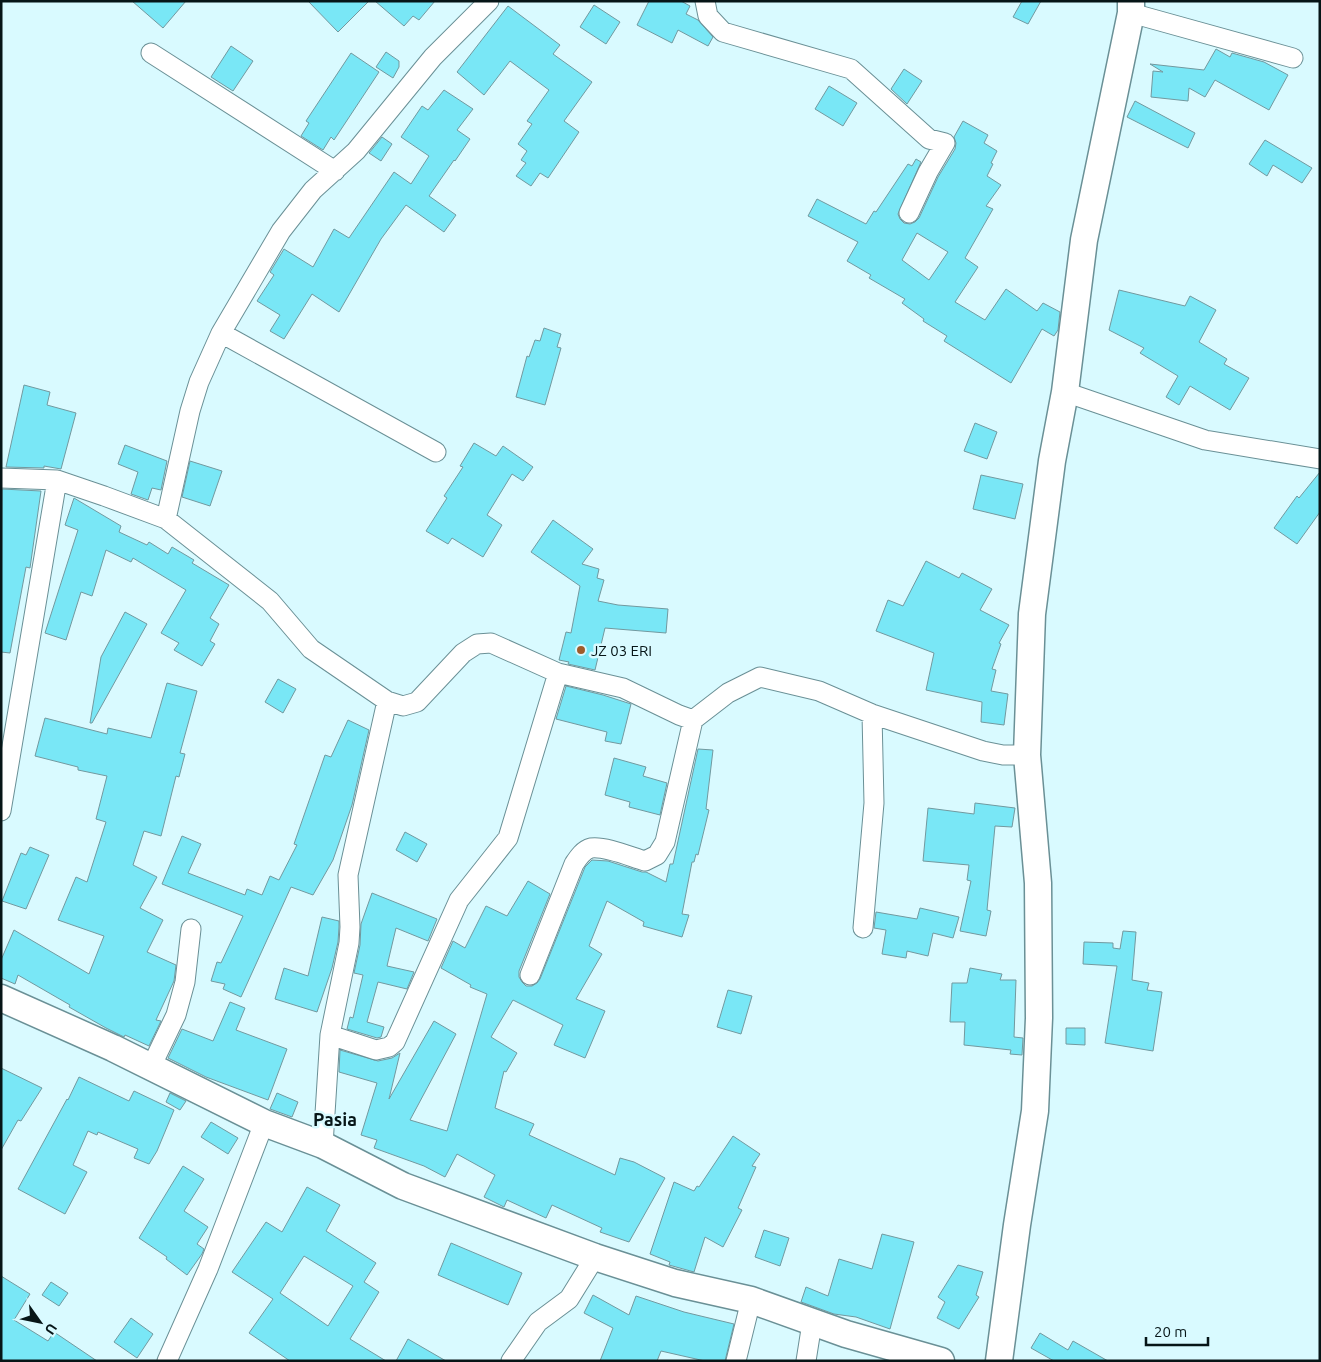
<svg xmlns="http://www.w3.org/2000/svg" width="1321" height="1362" font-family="Ubuntu,sans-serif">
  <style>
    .building { fill: #79e7f6; stroke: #72999f; fill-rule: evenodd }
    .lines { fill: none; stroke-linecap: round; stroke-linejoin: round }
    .street-casing { stroke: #6a9096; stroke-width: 21 }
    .secondary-casing { stroke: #6a9096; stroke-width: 29 }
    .street { stroke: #fff; stroke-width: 19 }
    .secondary { stroke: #fff; stroke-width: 26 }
    .poi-dot { fill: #9f5c2b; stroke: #d9faff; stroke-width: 2 }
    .labels { text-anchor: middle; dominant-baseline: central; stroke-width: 5; stroke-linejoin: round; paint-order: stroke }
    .poi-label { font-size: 15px; fill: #061517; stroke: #d9faff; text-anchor: start }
    .quarter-label { font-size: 18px; font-weight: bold; fill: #061517; stroke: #d9faff }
  </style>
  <rect width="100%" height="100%" fill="#d9faff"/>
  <path class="building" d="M132 1H186L163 28Z
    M308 1H369L338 32Z
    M375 1H435L419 20 413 16 404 26Z
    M649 1H681L690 6 686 14 698 20 713 37 708 46 678 30 672 43 637 25Z
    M1022 1H1041L1028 24 1013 17Z
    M594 5 620 22 606 44 580 27Z
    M508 6 560 45 553 54 592 82 564 121 579 132 548 178 540 173 531 186 516 176 526 163 521 160 527 151 518 144 532 124 527 121 549 90 510 61 484 95 457 72Z
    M231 46 253 61 233 91 211 77Z
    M1216 49 1230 57 1232 53 1264 62 1288 75 1269 110 1215 80 1205 97 1189 88 1188 101 1151 97 1153 71 1163 72 1150 64 1204 70Z
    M386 52 399 61V67L393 78 376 67Z
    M351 53 379 72 334 140 331 137 323 150 301 136 309 123 306 121Z
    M904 69 922 81 907 104 891 89Z
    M829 86 857 103 843 126 815 109Z
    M444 90 473 109 457 130 470 139 455 161 454 160 429 196 456 215 444 232 406 205 381 239 339 312 312 294 284 339 270 331 280 315 257 301 274 275 270 272 284 249 313 267 334 229 349 238 394 172 411 184 429 156 401 137 422 106 428 110Z
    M1135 101 1195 133 1188 148 1127 117Z
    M963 121 988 135 984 143 997 151 991 163 993 164 987 176 1001 185 986 206 993 209 965 258 978 267 955 302 985 320 1006 289 1037 311 1043 303 1060 312 1058 330 1054 336 1042 329 1011 383 944 341 947 336 923 321 924 319 902 303 905 299 869 278 871 275 847 261 858 242 808 216 817 199 866 224 874 211 876 212 908 164 912 166 916 159 921 162 898 214 900 219 904 223 910 224 915 222 919 218 938 177 955 149 956 143 954 137ZM917 233 948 252 929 280 902 260Z
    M382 137 392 144 381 161 369 153Z
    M1265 140 1312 168 1302 183 1273 165 1267 176 1249 164Z
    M1119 290 1185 306 1190 296 1216 310 1199 342 1227 359 1224 364 1249 378 1230 410 1190 386 1179 405 1166 397 1178 376 1140 353 1144 348 1109 330Z
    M544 328 561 334 557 347 561 348 545 405 516 397 527 356 529 357 535 340 540 341Z
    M24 385 50 392 47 405 76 413 61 469 44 466V468L6 467Z
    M975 423 997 432 987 459 964 451Z
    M474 443 496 456 503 446 533 467 523 481 512 474 487 515 502 525 483 557 452 538 448 544 426 531 447 498 444 496 463 467 460 466Z
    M125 445 167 461 161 490 152 488 148 500 131 494 138 472 118 464Z
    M190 461 222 471 210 506 182 497Z
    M1320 472V512L1297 544 1274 528 1297 496 1299 498Z
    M981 475 1023 484 1015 519 973 509Z
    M2 489 41 491 30 568 26 567 10 653 1 652Z
    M74 498 121 526 119 532 147 545 149 542 168 554 172 547 194 560 192 563 229 585 210 618 219 624 210 641 215 644 202 666 174 650 179 643 161 633 186 590 133 558 131 562 106 550 92 596 81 592 66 640 45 633 78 530 65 525Z
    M553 520 593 549 582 564 599 569 597 578 604 580 598 601 618 605 668 609 666 633 605 628 595 670 568 664 569 662 559 660 566 632 571 633 580 586 531 552Z
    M926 561 959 578 962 573 992 589 980 610 1009 625 999 643 1001 644 992 669 996 670 991 691 1008 694 1004 725 981 722 982 702 926 690 934 653 876 631 888 600 903 606Z
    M125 612 147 624 92 723H90L101 657Z
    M278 679 296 689 283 713 265 702Z
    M167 683 197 691 180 753 185 754 179 777 176 776 161 836 144 831 133 865 157 877 140 908 163 920 147 952 176 965 174 981 156 1020 161 1021 149 1046 125 1035 124 1037 106 1028 69 1007 70 1005 18 975 15 984 1 978V960L14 930 89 974 104 936 58 920 76 877 87 882 106 822 96 819 107 776 78 770V767L35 756 45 718 107 734 108 728 151 738Z
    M566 686 603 695 631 704 621 744 605 741 607 732 556 719Z
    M348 720 369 730 352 805 333 860 313 895 291 887 241 997 223 989 225 984 211 981 217 962 221 963 243 916 162 884 182 836 201 844 188 873 245 895 247 889 262 895 270 876 279 880 297 845 294 844 325 755 331 757Z
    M698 749 713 750 706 809 709 810 698 855 696 854 694 862H692L682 914 689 915 682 937 643 926 644 922 607 901 589 946 602 954 576 999 605 1011 585 1058 554 1045 563 1025 513 1000 491 1037 517 1053 506 1072 504 1071 495 1108 534 1124 529 1135 615 1175 620 1158 634 1162 665 1178 629 1242 600 1232 602 1228 552 1205 546 1218 507 1200 504 1207 484 1197 495 1175 457 1154 445 1177 424 1166 374 1148 377 1140 361 1135 377 1083 339 1072 340 1050 378 1061 392 1058 400 1053 389 1099 434 1021 456 1034 410 1120 447 1131 487 994 470 987 471 985 441 968 453 941 465 948 486 906 507 916 528 881 550 894 519 971V977L522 982 526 986H532L537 983 540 979 585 867 592 860 608 861 642 872H646L666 882 670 864H673Z
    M614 758 646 767 643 776 667 783 660 815 629 807 630 802 605 795Z
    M975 803 1015 808 1012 827 995 826 987 910 991 911 986 936 960 931 971 881 967 880 969 865 923 861 928 808 974 814Z
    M405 832 427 844 417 862 396 850Z
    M30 847 49 855 26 909 2 901 21 853 26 855Z
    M372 893 437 919 428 941 396 928 387 966 414 972 407 989 378 982 367 1022 384 1027 381 1037 377 1038 347 1029 350 1017 353 1018 363 975 354 973 360 945 361 924Z
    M920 908 959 917 953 938 933 933 928 956 907 951 906 958 882 954 886 930 874 928 876 912 917 919Z
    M322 917 339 921V927L338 942 332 968 317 1012 275 999 284 968 308 976Z
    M1123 931 1136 932 1132 980 1149 983 1147 990 1162 992 1153 1051 1105 1043 1117 966 1083 964 1084 942 1113 943V948L1120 949Z
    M970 968 1002 974 1000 980H1016L1014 1037 1023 1038 1022 1055 1010 1054 1011 1050 964 1045 965 1022H950L952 983H967Z
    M728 990 752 996 741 1034 717 1027Z
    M230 1002 245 1008 236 1030 287 1049 268 1100 206 1077 168 1058 182 1029 213 1041Z
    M1066 1028H1085V1045L1066 1044Z
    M1 1068 42 1088 21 1121 18 1120 1 1150Z
    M79 1077 129 1101 134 1091 174 1110 157 1151 149 1164 134 1158 138 1149 98 1132 97 1135 88 1131 73 1165 87 1172 65 1214 18 1189 67 1099 68 1100Z
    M170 1093 186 1101 180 1110 166 1102Z
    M277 1093 298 1102 292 1117 270 1109Z
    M211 1122 238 1138 228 1154 201 1137Z
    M733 1136 760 1154 752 1166 756 1167 738 1208 742 1210 723 1247 705 1237 694 1272 669 1265 670 1262 650 1254 674 1182 694 1191 697 1186 699 1187Z
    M183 1166 204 1179 184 1211 208 1227 197 1244 204 1249 202 1254 187 1275 166 1259 167 1257 139 1238Z
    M307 1187 340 1205 326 1231 376 1263 364 1282 379 1292 350 1339 386 1361H290L249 1333 273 1299 232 1272 266 1222 282 1232ZM304 1256 353 1286 328 1326 280 1293Z
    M764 1230 789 1238 780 1266 755 1257Z
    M882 1234 914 1242 890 1329 856 1317 834 1314 801 1302 806 1287 828 1296 839 1259 872 1269Z
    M451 1243 522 1273 508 1305 438 1275Z
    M958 1265 983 1272 976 1295 979 1297 959 1329 937 1318 945 1302 938 1297Z
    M1 1276 30 1294 14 1320 48 1341 54 1332 97 1361H1Z
    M51 1282 68 1293 59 1306 42 1295Z
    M593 1295 629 1315 636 1296 684 1312 734 1324 725 1361H705L661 1351 657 1361H600L613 1328 584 1313Z
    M131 1318 153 1334 137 1358 114 1342Z
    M1040 1333 1068 1350 1073 1341 1108 1361H1054L1031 1348Z
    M408 1339 446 1361H396Z"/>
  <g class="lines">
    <g class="street-casing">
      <path id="street" d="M705 1 708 16 723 32 851 69 929 139 945 143 928 172 909 213
        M1131 13 1293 58
        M151 53 335 171
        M221 333 436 452
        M1065 392 1205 440 1320 459
        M1 478 57 480 104 496 166 519 270 601 311 649 387 701 403 706 417 702 463 653 477 644 491 643 558 673 623 688 679 715 693 720 728 693 760 677 819 691 872 714 983 751 1003 755H1027
        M166 519 190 411 199 382 221 333 281 231 313 190 356 151 433 57 489 1
        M1 811 57 480
        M863 928 874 803 872 714
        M530 975 574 864C578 858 583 850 591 848 606 846 631 857 645 861L657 855 665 842 693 720
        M330 1035 376 1050 389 1047 395 1042 459 900 508 838 558 673
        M151 1067 176 1015 185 982 191 929
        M323 1145 330 1035 349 943 350 927 348 875 387 701
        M167 1361 208 1269 264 1123
        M511 1361 538 1322 569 1299 595 1257
        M736 1361 751 1300
        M806 1361 812 1323"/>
    </g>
    <g class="secondary-casing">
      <path id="secondary" d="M1 998 113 1048 264 1123 323 1145 403 1186 595 1257 675 1283 751 1300 846 1334 941 1361
        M999 1361 1017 1225 1035 1111 1039 1018 1038 883 1027 755 1032 614 1052 461 1065 392 1084 240 1131 13V1"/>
    </g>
    <use href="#street" class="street"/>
    <use href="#secondary" class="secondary"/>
  </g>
  <circle class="poi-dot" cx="581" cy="650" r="5"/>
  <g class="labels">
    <g class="poi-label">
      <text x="591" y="650">JZ 03 ERI</text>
    </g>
    <g class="quarter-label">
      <text x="335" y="1119">Pasia</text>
    </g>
  </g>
  <rect width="1321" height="1362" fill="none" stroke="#061517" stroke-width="5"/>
  <g transform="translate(40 1322) rotate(123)" stroke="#d9faff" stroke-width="4" paint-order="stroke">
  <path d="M0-4L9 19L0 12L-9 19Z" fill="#061517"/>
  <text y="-8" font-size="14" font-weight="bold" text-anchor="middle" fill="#061517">U</text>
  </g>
  <path d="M1146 1337v8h62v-8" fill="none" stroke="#061517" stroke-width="2.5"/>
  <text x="1154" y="1337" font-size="15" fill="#061517" stroke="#d9faff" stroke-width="4" paint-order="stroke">20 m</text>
</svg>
